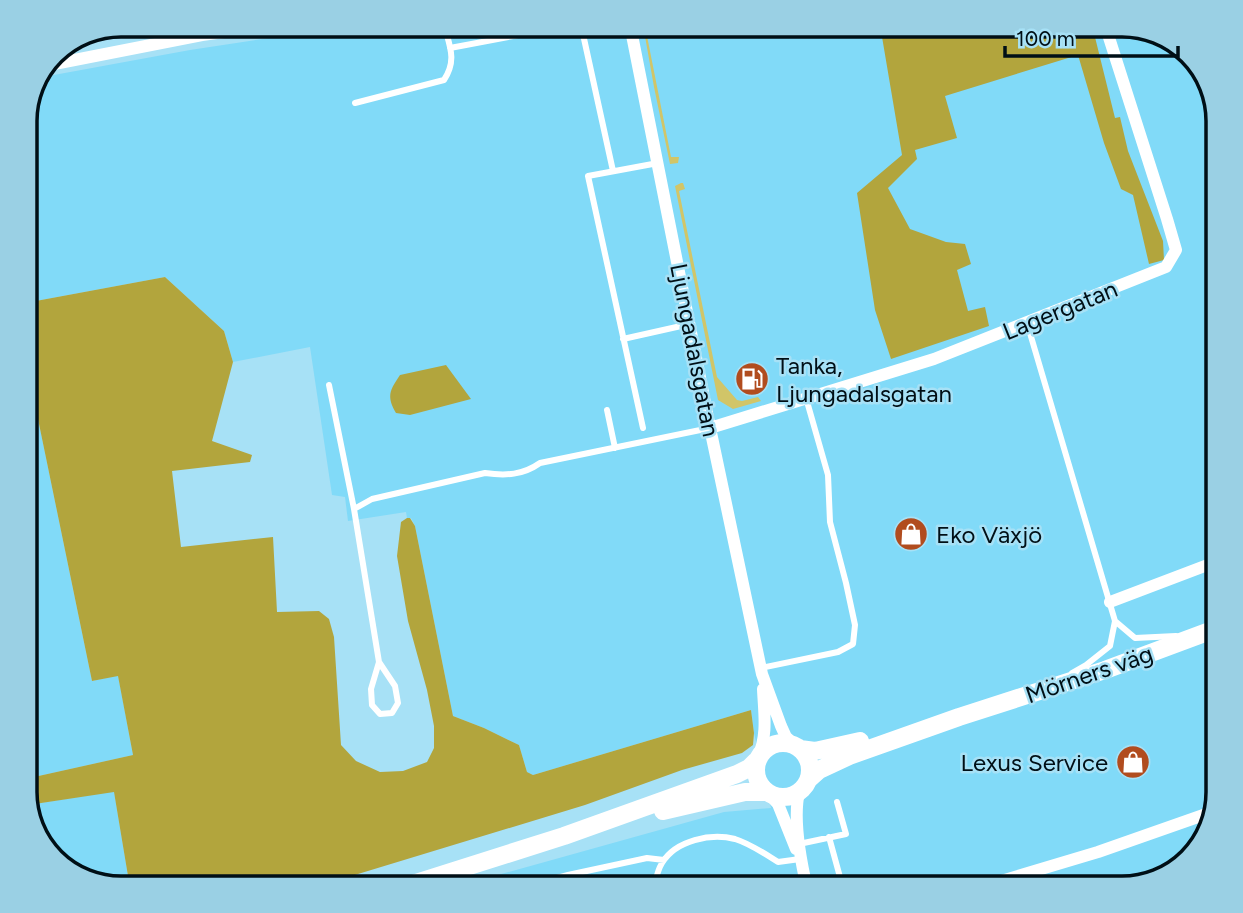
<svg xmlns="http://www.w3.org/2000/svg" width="1243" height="913" font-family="Figtree,sans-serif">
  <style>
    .built { fill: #81daf8 }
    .green { fill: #d1c568 }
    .forest { fill: #b2a53d }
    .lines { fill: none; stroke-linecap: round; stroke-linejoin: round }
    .lane { stroke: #fff; stroke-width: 6 }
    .street { stroke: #fff; stroke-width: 12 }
    .secondary { stroke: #fff; stroke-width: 18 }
    .labels { text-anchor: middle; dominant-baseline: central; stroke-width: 5; stroke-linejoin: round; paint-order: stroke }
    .street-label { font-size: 24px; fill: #000f16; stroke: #a7e1f6 }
    .poi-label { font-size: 24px; fill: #000f16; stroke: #a7e1f6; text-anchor: start }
    .rim { fill: none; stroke: #000f16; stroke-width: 3.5 }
  </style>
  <rect width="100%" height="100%" fill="#a7e1f6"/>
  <path class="built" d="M373 25H1123L1181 44 1208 78 1218 120V793L1199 851 1165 878 1122 888H451L724 812 771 808 754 733 751 710 533 775 527 772 519 745 484 728 453 716 415 526 411 518H407L406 512 348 521 345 497 332 495 310 347 233 362 224 331 165 277 25 303V114L43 77 190 50 328 29Z
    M25 356 92 681 118 675 133 755 25 779Z
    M114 791 130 888H120L62 869 28 805Z"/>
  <path class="green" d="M643 25H655V28L646 31 671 157H679L678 163 670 164 654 87Z
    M681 183H683L685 189 679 191 717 377 737 400 742 401 758 397 761 401 733 409 718 400 675 186Z"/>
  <path class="forest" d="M880 25H1092L1115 118 1120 117 1128 151 1163 241 1164 260 1149 264 1133 195 1121 189 1104 143 1078 55 945 96 957 138 915 150 917 159 888 188 910 229 946 242 965 244 971 264 957 270 968 311 985 307 989 326 891 359 875 310 857 193 902 155Z
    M165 277 224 331 233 362 212 441 252 455 250 462 172 471 181 547 273 537 277 612 319 611 329 619 334 637 341 745 356 761 380 772 403 771 427 762 434 748V726L427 690 408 621 397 556 401 522 407 518H410L415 526 453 716 484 728 519 745 527 772 533 775 751 710 754 733 753 745 742 753 682 770 585 805 312 888H130L114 792 28 805 25 798V779L133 755 118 676 92 681 25 356V303Z
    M446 365 471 399 410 415 396 413C386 396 390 390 400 375Z"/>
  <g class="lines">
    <path class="lane" d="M581 25 613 171
      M450 48 572 25
      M355 103 444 80C457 60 450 47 444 25
      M1027 323 1115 621 1110 646 1086 665 1072 673
      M623 339 690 324
      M329 385 354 509
      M607 410 615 448
      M643 428 588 176 658 163
      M1115 621 1135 638 1176 636
      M379 662 395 686 398 703 392 713 380 714 372 705 371 689 379 662 354 509 372 499 485 473C506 476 523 475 540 463L710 428
      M761 668 838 652 853 644 855 625 846 583 830 522 828 475 806 398
      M829 837 843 888
      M799 844 846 834 837 802
      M520 888 568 875 647 858 664 860
      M654 888C656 879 657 871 662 863 676 840 711 833 735 839 751 844 765 854 778 862L800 859"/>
    <path class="street" d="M630 25 710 428 762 674 781 726 786 737 796 746
      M49 65 202 35 275 25
      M710 428 934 359 1166 267 1176 250 1167 219 1105 25
      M1110 602 1218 561
      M758 757C768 734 764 713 763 689
      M799 792C793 818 801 862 807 888
      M769 794 778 804 796 849
      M978 888 1098 852 1212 812"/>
    <path class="secondary" d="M756 770a27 27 0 1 1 54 0a27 27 0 1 1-54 0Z
      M800 749 815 751 860 741
      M809 779 819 770 849 756 959 717 1105 670 1218 628
      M663 811 745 792H766
      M400 888 564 836 737 774 749 768 756 761"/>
  </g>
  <defs>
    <g id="fuel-disc" transform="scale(1.75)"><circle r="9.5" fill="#b14c1e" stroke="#a7e1f6"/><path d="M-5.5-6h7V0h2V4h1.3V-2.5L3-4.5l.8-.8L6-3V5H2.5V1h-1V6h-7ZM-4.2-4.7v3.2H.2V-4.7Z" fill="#fff"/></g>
    <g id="shop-disc" transform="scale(1.75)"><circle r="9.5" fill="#b14c1e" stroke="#a7e1f6"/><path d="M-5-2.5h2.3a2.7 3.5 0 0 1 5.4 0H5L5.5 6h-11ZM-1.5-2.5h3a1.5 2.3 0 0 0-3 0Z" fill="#fff"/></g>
  </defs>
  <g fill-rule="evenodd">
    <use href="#fuel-disc" x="752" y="379"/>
    <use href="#shop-disc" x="911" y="534"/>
    <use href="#shop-disc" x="1133" y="762"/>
  </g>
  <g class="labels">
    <g class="street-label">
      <text transform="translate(1060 310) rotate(-22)">Lagergatan</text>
      <text transform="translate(695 350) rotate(79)">Ljungadalsgatan</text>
      <text transform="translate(1089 674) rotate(-19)">Mörners väg</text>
    </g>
    <g class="poi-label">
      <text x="776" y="365">Tanka,<tspan x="776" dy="28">Ljungadalsgatan</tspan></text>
      <text x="936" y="534">Eko Växjö</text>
      <text x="1108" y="762" text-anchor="end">Lexus Service</text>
    </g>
  </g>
  <path d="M0 0H1243V913H0ZM121 37H1122A84 84 0 0 1 1206 121V792A84 84 0 0 1 1122 876H121A84 84 0 0 1 37 792V121A84 84 0 0 1 121 37Z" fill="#9ad0e4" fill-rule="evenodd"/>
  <path class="rim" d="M121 37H1122A84 84 0 0 1 1206 121V792A84 84 0 0 1 1122 876H121A84 84 0 0 1 37 792V121A84 84 0 0 1 121 37Z"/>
  <path d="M1005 46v10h173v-10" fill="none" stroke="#000f16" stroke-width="3.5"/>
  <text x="1016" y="46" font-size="21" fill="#000f16" stroke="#a7e1f6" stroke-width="5" paint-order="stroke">100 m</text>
</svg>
